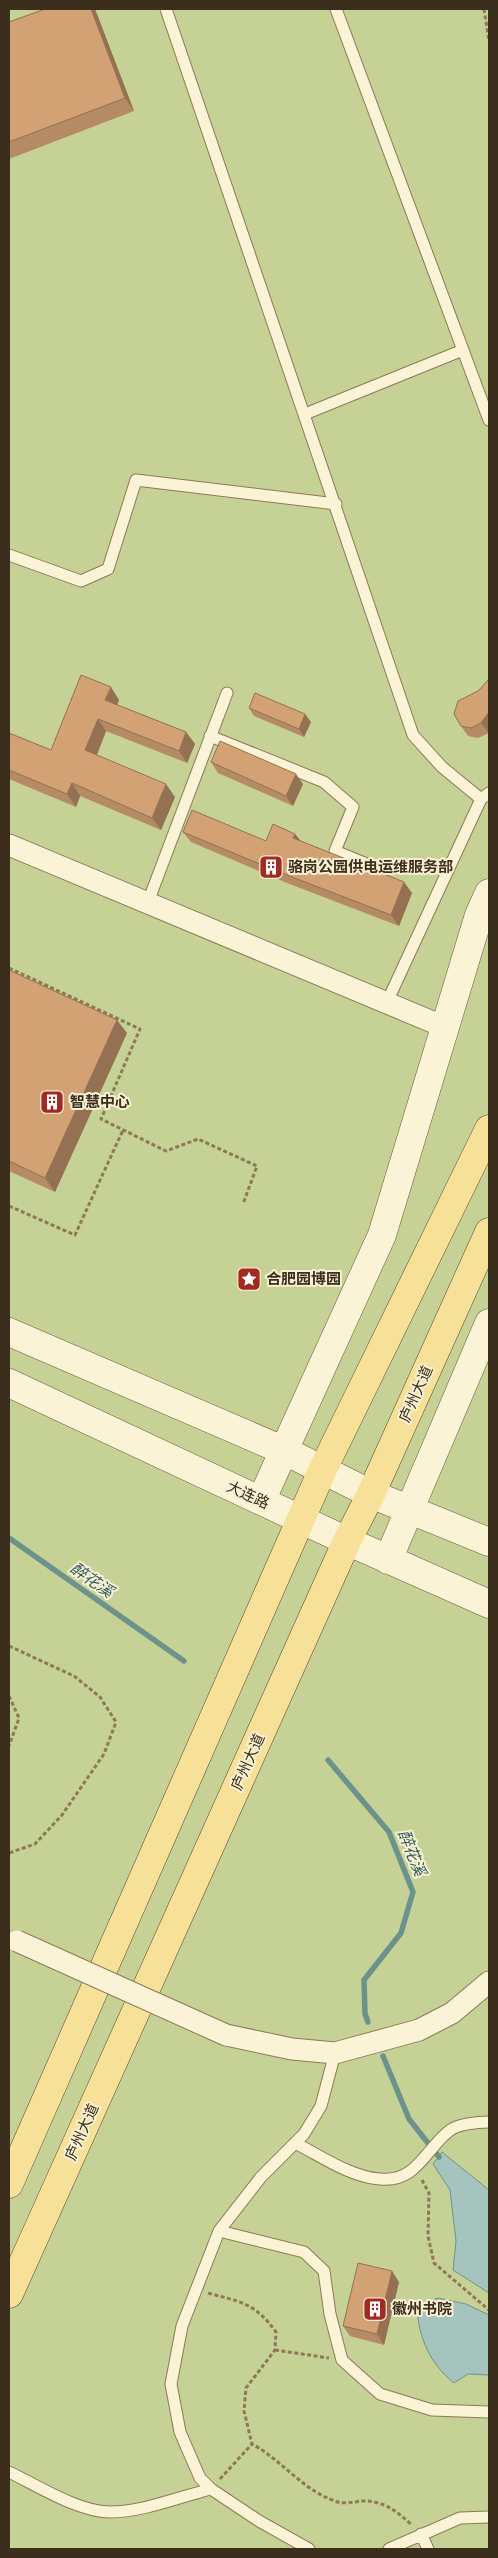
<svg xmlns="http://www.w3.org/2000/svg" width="498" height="2558" font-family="'Crimson Pro','Noto Sans SC',serif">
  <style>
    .green { fill: #c6d195 }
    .water { fill: #a5c4bd; stroke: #6b938c }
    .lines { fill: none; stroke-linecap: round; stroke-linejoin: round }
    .stream { stroke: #6b938c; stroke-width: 5.5 }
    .lane-casing { stroke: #8d7858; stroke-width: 13 }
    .street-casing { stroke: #8d7858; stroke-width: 23 }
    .secondary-casing { stroke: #6f583b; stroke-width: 29 }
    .primary-casing { stroke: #5a452c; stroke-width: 29 }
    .path { stroke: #8d7858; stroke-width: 3; stroke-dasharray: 4 2.5; stroke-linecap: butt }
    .lane { stroke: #fbf3d6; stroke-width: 11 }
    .street { stroke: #fbf3d6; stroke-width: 21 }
    .secondary { stroke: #fbf3d6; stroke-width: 28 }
    .primary { stroke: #f7e097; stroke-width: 28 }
    .street-bridge-casing { stroke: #8d7858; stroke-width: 23; stroke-linecap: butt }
    .street-bridge { stroke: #fbf3d6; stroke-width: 21 }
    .wall { fill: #b58b65 }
    .shaded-wall { fill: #937152 }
    .building { fill: #d2a275; stroke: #937152 }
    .labels { text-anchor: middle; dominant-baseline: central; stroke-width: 4; stroke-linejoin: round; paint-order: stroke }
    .poi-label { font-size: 15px; font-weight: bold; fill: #3c2e1d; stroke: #f8f0d2; text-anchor: start }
    .street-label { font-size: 15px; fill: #3c2e1d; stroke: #f8f0d2 }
    .water-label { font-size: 16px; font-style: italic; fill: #2b5c5c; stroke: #f8f0d2 }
  </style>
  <rect width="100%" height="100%" fill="#f1e6c2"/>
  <path class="green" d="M9 9H489V2549H9Z"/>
  <path class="water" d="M442 2152 489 2190V2293L453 2270 456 2241 450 2190 433 2164Z
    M438 2298 466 2304 489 2315V2375L468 2374 454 2383C430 2364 418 2337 417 2306Z"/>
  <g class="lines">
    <path class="stream" d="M9 1538 184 1661
      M328 1760 389 1832 413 1892 401 1933 364 1980 365 2014 368 2022
      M383 2056 409 2119 439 2157"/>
    <g class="lane-casing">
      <path id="lane" d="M166 9 413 735 442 767 481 799
        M336 9 489 420
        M305 414 463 350
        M9 555 81 581 108 569 136 480 336 504
        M210 736 324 782 353 807 335 851 384 871
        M148 902 227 693
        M387 1002 481 799 489 793
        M295 2143C321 2156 350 2177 380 2179 416 2183 425 2150 449 2131 457 2124 478 2122 489 2122
        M219 2231 304 2252 324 2271 330 2314 342 2360 380 2394 432 2410 489 2412
        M9 2472C38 2486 77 2511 109 2512 143 2512 179 2497 211 2489
        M421 2534 428 2549
        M309 2549 259 2521 211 2489 200 2478 180 2432 171 2384 182 2326 219 2231 261 2177 304 2134 321 2106 335 2053
        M389 2549 460 2518 489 2517"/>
    </g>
    <g class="street-casing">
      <path id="street" d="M9 845 447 1028
        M226 2035 292 2049 335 2053 419 2030 452 2013 489 1982"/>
    </g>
    <g class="secondary-casing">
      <path id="secondary" d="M9 1332 285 1451 371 1494 489 1542
        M9 1383 347 1541 489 1604
        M261 1501 382 1235 479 915 489 893
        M388 1560 489 1323"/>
    </g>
    <g class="primary-casing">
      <path id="primary" d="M9 2184 322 1471 489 1129
        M9 2294 347 1541 371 1494 489 1232"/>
    </g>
    <path class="path" d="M484 9 489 41
      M9 968 140 1029 101 1119 166 1151 198 1139 257 1166 243 1204
      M9 1206 75 1235 123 1130
      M9 1646 74 1676 100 1697 116 1722 104 1754 62 1815 35 1844 9 1853
      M9 1696 19 1718 9 1746
      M422 2180 429 2193 428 2236 434 2263 489 2310
      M208 2293C241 2302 255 2303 276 2332L275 2350 246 2388 244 2411 252 2444C282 2460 304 2492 338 2502 345 2504 355 2502 361 2501 384 2500 396 2511 412 2525
      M275 2350 329 2358
      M220 2479 252 2444"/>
    <use href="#lane" class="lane"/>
    <use href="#street" class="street"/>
    <use href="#secondary" class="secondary"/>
    <use href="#primary" class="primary"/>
    <g class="street-bridge-casing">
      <path id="street-bridge" d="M17 1941 226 2035"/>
    </g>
    <use href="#street-bridge" class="street-bridge"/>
  </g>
  <path class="wall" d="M45 9H95L134 111 9 159V22Z
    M478 691 489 733 478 738 468 736 461 726Z
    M119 700 117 705 186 732 195 744 187 763 106 731 97 755 175 797 161 830 80 796 76 807 9 779V733L51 750Z
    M249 708 311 722 304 737 254 716Z
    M211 762 303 784 293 806 218 773Z
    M183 832 266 841 295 834 301 841 412 893 399 926 287 883 191 842Z
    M9 970 127 1033 55 1192 9 1171Z
    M399 2282 384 2345 350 2336 343 2326Z"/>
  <path class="shaded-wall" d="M91 9H95L134 111 125 98Z
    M111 687 119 700 114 713 105 700Z
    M489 712V733L481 723Z
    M305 714 311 722 304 737 299 729Z
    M98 719 106 731 94 762 85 750Z
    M186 732 195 744 187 763 179 751Z
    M296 774 303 784 293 806 286 796Z
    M72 783 80 796 76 807 67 794Z
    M166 784 175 797 161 830 152 818Z
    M295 834 303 844 293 838Z
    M404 882 412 893 399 926 391 915Z
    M117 1020 127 1033 55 1192 45 1178Z
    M392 2271 399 2282 384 2345 377 2334Z"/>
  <path class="building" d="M45 9H91L125 98 9 142V22Z
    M81 675 111 687 105 700 186 732 179 751 98 719 85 750 166 784 152 818 72 783 67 794 9 770V733L51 750Z
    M489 679V712L481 723 471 728 461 726 454 714 458 701 478 691Z
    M255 693 305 714 299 729 249 708Z
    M220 741 296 774 286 796 211 762Z
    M192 810 266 841 273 824 295 834 293 838 404 882 391 915 279 872 183 832Z
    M9 970 117 1020 45 1178 9 1161Z
    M358 2263 392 2271 377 2334 343 2326Z"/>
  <defs>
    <g id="building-square" transform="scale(1.25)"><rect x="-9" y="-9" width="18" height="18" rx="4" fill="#a12a23" stroke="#f8f0d2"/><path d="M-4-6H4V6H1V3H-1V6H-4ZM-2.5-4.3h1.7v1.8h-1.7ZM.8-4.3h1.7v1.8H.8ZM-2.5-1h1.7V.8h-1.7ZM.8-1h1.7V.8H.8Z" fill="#fff"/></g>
    <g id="sight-square" transform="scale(1.25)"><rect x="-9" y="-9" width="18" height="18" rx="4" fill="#a12a23" stroke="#f8f0d2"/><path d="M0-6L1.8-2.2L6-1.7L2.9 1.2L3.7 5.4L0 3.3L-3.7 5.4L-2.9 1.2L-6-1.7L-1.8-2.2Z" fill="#fff"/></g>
  </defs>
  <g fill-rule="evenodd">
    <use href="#building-square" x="271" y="867"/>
    <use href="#building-square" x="52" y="1102"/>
    <use href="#sight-square" x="249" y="1279"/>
    <use href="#building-square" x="375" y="2309"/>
  </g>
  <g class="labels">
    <g class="poi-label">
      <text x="288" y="867">骆岗公园供电运维服务部</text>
      <text x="70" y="1102">智慧中心</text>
      <text x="266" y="1279">合肥园博园</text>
      <text x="392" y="2309">徽州书院</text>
    </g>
    <g class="street-label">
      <text transform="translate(416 1394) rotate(-66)">庐州大道</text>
      <text transform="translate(248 1495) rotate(25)">大连路</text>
      <text transform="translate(248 1762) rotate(-66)">庐州大道</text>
      <text transform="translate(82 2132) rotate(-66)">庐州大道</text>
    </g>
    <g class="water-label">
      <text transform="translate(92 1580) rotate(35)">醉花溪</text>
      <text transform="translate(412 1853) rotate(68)">醉花溪</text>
    </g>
  </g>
  <rect width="498" height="2558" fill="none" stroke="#3c2e1d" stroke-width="20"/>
</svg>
